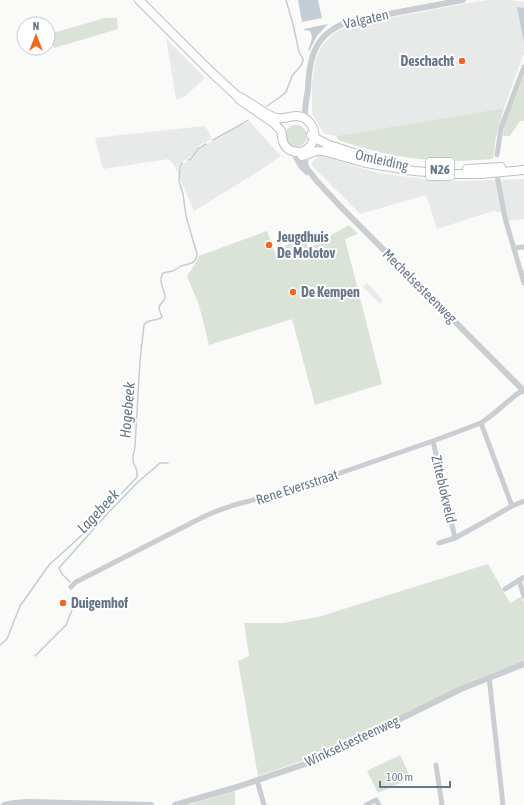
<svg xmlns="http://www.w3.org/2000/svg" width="524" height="805" font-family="'Asap Condensed',sans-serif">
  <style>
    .built { fill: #e8e9e9 }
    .green { fill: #dbe2d8 }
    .water { fill: #c3cdd3 }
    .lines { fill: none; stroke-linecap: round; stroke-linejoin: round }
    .stream { stroke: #c3cdd3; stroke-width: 1.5 }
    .primary-casing { stroke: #bdc0c5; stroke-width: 10 }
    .minor { stroke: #cacdd1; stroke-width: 5 }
    .tertiary { stroke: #cacdd1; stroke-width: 6 }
    .primary { stroke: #fff; stroke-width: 8 }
    .poi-dot { fill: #f26720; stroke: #fff; stroke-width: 1.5 }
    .labels { text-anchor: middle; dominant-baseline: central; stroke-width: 4; stroke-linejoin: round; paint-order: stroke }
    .shield { fill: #fff; stroke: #94a0ae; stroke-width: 1 }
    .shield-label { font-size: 13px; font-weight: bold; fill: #66778b }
    .street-label { font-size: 14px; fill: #66778b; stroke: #fff }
    .poi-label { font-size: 14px; font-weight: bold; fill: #66778b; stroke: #fff; text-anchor: start }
    .water-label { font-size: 15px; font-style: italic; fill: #637886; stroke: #fff }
  </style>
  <rect width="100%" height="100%" fill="#fafaf8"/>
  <path class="built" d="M489 0H508L524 2V53L504 108 336 136 324 134 312 114V84L315 63 317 56 322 46 332 35 339 30 351 25 474 2Z
    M166 38 205 78 183 98 176 99Z
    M249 121 281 156 256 173 194 211 175 167 169 159 103 169 95 138 204 126 208 130 212 139 204 143H203L199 146 192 156 179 164 178 170 180 172 182 164 193 159 197 152 207 144 214 140H216Z
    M319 156H325L357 167 378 173 417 178 432 180 455 181 524 179V219L504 221 502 213 493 211 437 229 426 195 360 214 312 166V162Z
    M367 283 383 300 380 304 364 288 363 286Z"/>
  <path class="green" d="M105 18H117L118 29 54 48 49 34Z
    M524 75V121H520L510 136H503L504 126Z
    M504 108 496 137 493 159C436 164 392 159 339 140L336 136Z
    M285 136a11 11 0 1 1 22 0a11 11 0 1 1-22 0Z
    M349 225 358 234 345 239 382 384 315 405 292 319 209 345 199 305 187 276 194 266 199 256 267 231 275 253 302 235 309 248Z
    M488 564 510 603 524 595 522 597 524 603V661L472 681 319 755 258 776 238 661 249 656 244 623H283L318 617Z
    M400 755 411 778 378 793 367 771Z
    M235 791V805H188Z"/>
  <path class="water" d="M298 0H318L322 18 302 22Z
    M517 7 524 8V43Z
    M328 24 317 36 309 51H308C310 43 314 39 310 31L304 30V29Z"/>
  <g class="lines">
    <path class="stream" d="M267 106 280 97 286 92 292 76 302 64 303 59 299 52 293 24 286 0
      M213 140 242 124 248 120
      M188 160 191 159 198 149 206 144
      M70 582 62 574 59 568 108 513 138 482 160 463H168
      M0 645 7 639 20 606 49 565 82 535 137 477C138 466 134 468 133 460 132 456 135 450 135 446L140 360 144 325C148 318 157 322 162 317 161 314 159 311 159 307 160 303 166 301 165 296 164 288 158 281 163 273 166 272 169 272 172 271 175 270 178 268 181 266 189 263 196 265 197 254L186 216 183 194 179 181 180 166 182 163
      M35 656 66 625 76 600"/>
    <g class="primary-casing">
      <path id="primary" d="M139 0 208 69 237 96 240 100 275 124C277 127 279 128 281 131 283 137 281 143 287 148 304 162 326 137 307 120 296 111 288 120 277 118 267 117 249 100 237 96
        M311 135 317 139 329 145 382 162
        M302 156 317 151H323L366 163 414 171 455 174H481L524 170
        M467 169 501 167"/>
    </g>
    <path class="minor" d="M497 155 501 128 524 67
      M496 170 505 218 524 283
      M514 248 524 247
      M481 423 512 506 486 521
      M433 441 455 538 439 543
      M512 506 524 501
      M455 538 484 522
      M519 580 524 596
      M71 587 76 582 203 517 217 511 234 505 291 490 433 441 481 423 492 415 517 394 524 390
      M505 589 524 577
      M489 677 503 805
      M436 765 442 805
      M257 780 264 805
      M366 805 376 800 379 805"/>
    <path class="tertiary" d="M306 120C303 109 307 99 308 89 309 55 316 32 351 21L463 0
      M306 155 305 162 306 167 316 180 340 206 524 391
      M296 157 301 166 307 172
      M4 805 14 803 29 802 151 805
      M175 805 237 787 308 763 337 750 461 689 524 664"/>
    <use href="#primary" class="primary"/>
  </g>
  <g class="poi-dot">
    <circle cx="462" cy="61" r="4"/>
    <circle cx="269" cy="245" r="4"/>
    <circle cx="293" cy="292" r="4"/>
    <circle cx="63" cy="603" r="4"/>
  </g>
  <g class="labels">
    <rect class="shield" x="426" y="158" width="28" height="22" rx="3"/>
    <g class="shield-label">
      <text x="440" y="169">N26</text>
    </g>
    <g class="street-label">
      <text transform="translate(366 19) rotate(-13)">Valgaten</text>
      <text transform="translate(382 160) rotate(13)">Omleiding</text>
      <text transform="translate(420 286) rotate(45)">Mechelsesteenweg</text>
      <text transform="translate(297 487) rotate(-18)">Rene Eversstraat</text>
      <text transform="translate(444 489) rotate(77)">Zitteblokveld</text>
      <text transform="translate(352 741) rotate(-25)">Winkselsesteenweg</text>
    </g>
    <g class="poi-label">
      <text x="454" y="61" text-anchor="end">Deschacht</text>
      <text x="277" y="237">Jeugdhuis<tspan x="277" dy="16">De Molotov</tspan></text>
      <text x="301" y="292">De Kempen</text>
      <text x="71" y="603">Duigemhof</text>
    </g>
    <g class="water-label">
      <text transform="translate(127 410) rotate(-85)">Hogebeek</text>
      <text transform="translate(98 511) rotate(-47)">Lagebeek</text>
    </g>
  </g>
  <g transform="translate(36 36)"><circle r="19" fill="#ffffff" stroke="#c2c9d1"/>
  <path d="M0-3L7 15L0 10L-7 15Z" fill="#f26720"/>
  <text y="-6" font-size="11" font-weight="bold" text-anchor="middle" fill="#66778b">N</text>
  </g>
  <path d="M380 781v6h70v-6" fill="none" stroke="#66778b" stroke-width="2"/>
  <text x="386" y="781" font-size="12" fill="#66778b" stroke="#ffffff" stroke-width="3" paint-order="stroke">100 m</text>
</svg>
